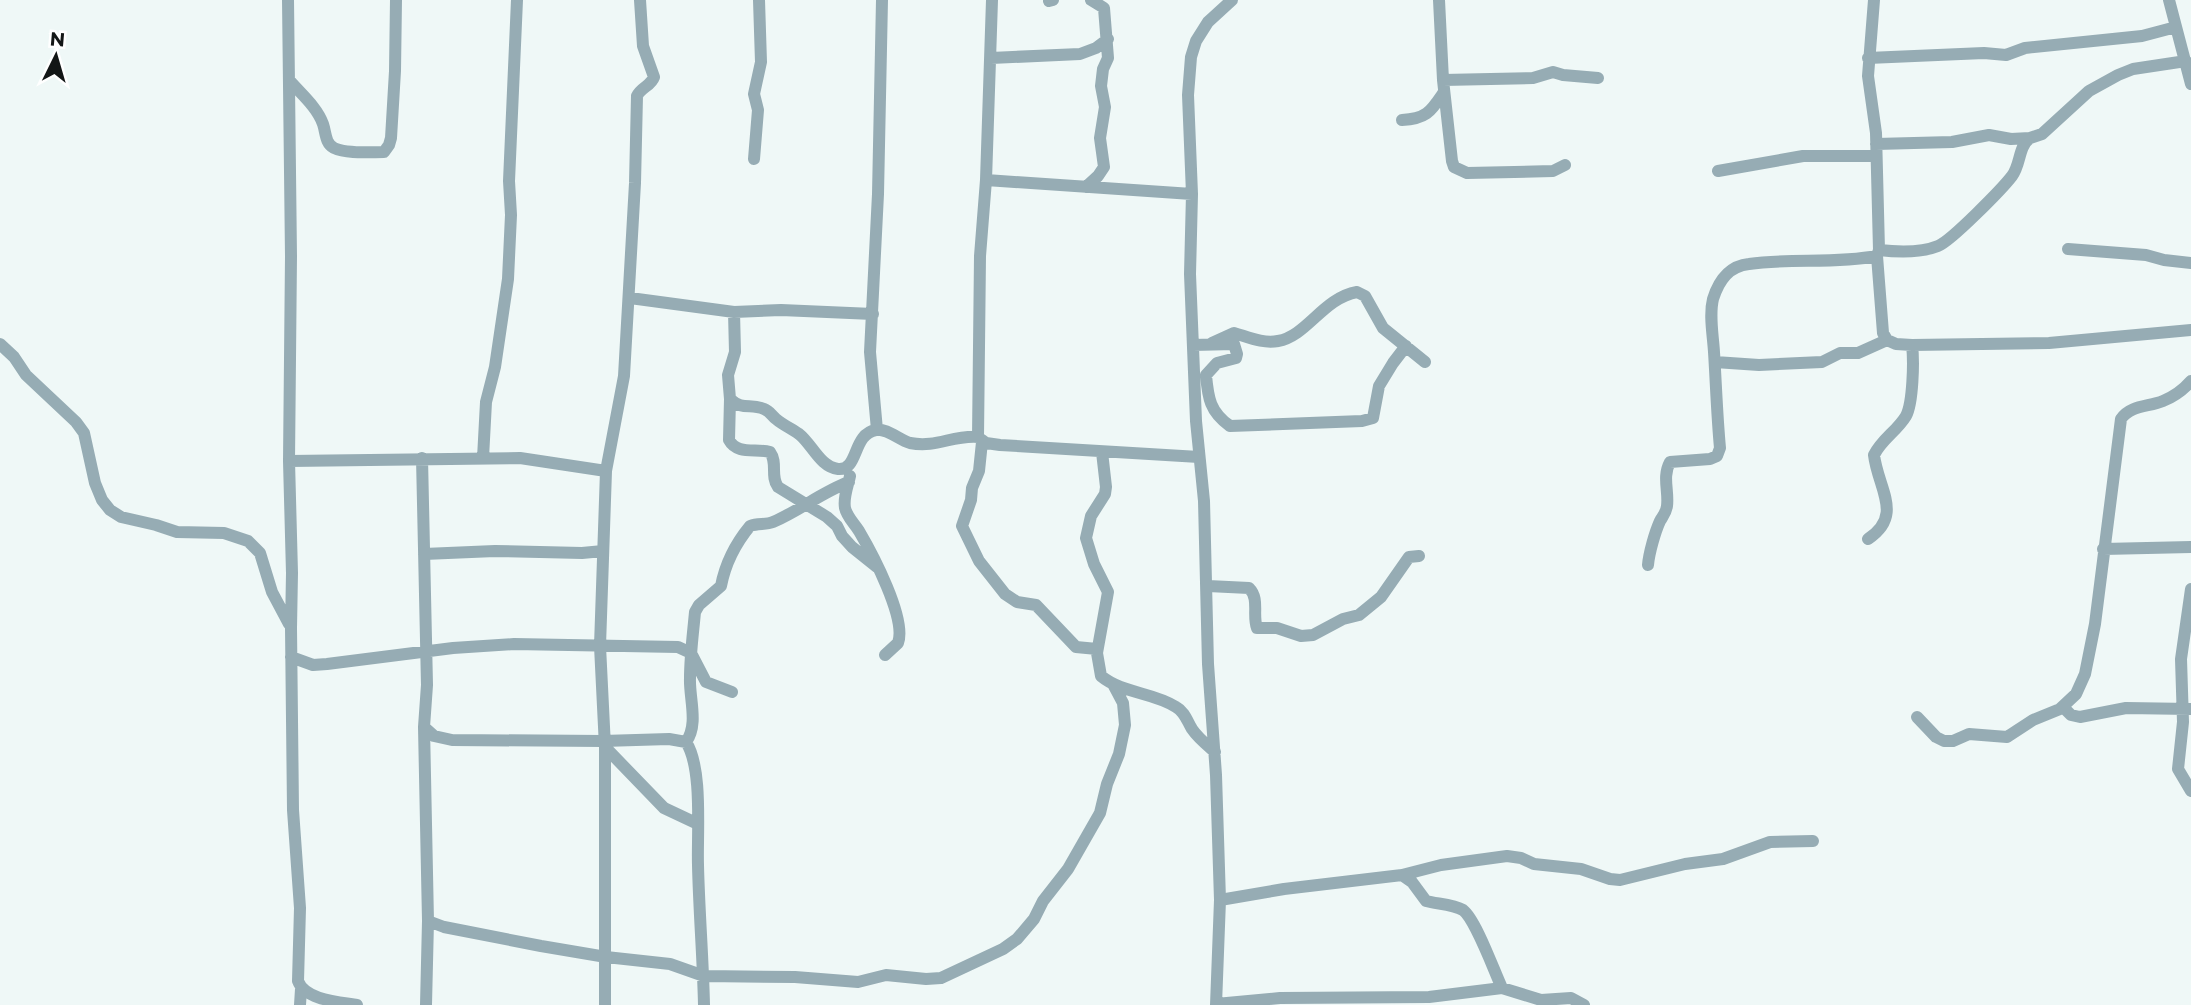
<svg xmlns="http://www.w3.org/2000/svg" width="2191" height="1005" font-family="Montserrat,sans-serif">
  <style>
    .lines { fill: none; stroke-linecap: round; stroke-linejoin: round }
    .minor { stroke: #96acb4; stroke-width: 12 }
  </style>
  <rect width="100%" height="100%" fill="#eff8f7"/>
  <g class="lines">
    <path class="minor" d="M288 0 291 256 289 461 292 573 291 628 293 810 300 908 298 981C305 1000 339 1002 357 1005
      M992 0 986 180 980 256 978 437 986 443 1000 445 1199 457
      M1439 0 1443 80 1452 161 1454 167 1467 173 1553 171 1565 165
      M1874 0 1868 76 1876 133 1879 250 1877 256 1883 333 1887 340 1896 344 1912 345 2049 343 2191 330
      M2169 0 2191 84
      M1049 1 1053 0
      M991 58 1080 54 1096 48 1108 39
      M1868 58 1984 53 2006 55 2025 48 2142 36 2176 27
      M289 80C301 94 317 107 323 124 326 133 325 143 334 148 346 154 370 152 384 152L389 145 391 138 395 71 396 0
      M1443 80 1533 78 1553 72 1563 75 1598 78
      M1402 120C1427 119 1431 111 1444 92
      M1876 144 1952 142 1989 135 2011 139 2030 138 2042 134 2089 91 2118 75 2133 69 2186 61
      M754 159 758 110 754 94 761 62 759 0
      M1718 171 1803 156H1876
      M986 180 1192 194
      M1086 187 1098 176 1104 167 1100 138 1105 107 1101 86 1103 69 1108 58 1104 8 1091 0
      M2068 249 2146 255 2164 260 2191 263
      M1879 250C1897 252 1921 253 1938 246 1951 241 2002 189 2012 176 2021 164 2018 147 2030 138
      M630 298 734 312 781 310 873 314
      M734 312 735 352 728 375 730 399C743 411 750 403 764 409 770 411 772 416 776 419 783 425 792 429 799 434 812 444 820 467 838 469 859 471 852 434 876 430 887 428 899 440 910 443 937 448 952 435 978 437
      M1212 343 1234 333C1248 337 1263 344 1278 341 1307 336 1323 298 1357 292L1365 296 1383 328 1425 362
      M0 344 14 357 26 375 76 422 84 433 95 483 102 500 110 510 121 517 156 525 177 532 224 533 248 541 260 553 272 592 289 624
      M1193 345 1234 344 1237 354 1236 358 1217 363 1206 375C1208 398 1210 412 1230 426L1362 421 1373 418 1379 386 1393 363 1406 346
      M1715 362 1759 365 1822 362 1840 353H1858L1887 340
      M730 399 729 440C737 455 756 448 770 452 778 463 770 476 778 487L827 517 837 526 842 536 852 547 877 567
      M877 430 870 352 878 194 882 0
      M982 442 979 471 972 488 971 500 962 526 979 561 1005 594 1017 602 1036 605 1076 647 1097 649
      M1102 452 1106 487 1105 494 1091 516 1086 538 1094 564 1108 592 1097 653 1101 676C1123 694 1153 692 1176 707 1185 712 1187 721 1192 729 1198 738 1207 745 1215 752
      M422 458 427 685 424 727 428 921 426 1005
      M483 458 486 402 495 367 508 279 511 215 509 181 517 0
      M289 461 520 458 606 471
      M850 476C848 486 843 497 845 508 847 517 854 523 859 531 872 553 907 619 898 643L885 655
      M1868 539C1904 515 1878 489 1874 455 1882 439 1897 431 1906 416 1913 403 1914 361 1912 345
      M2103 549 2191 547
      M424 554 495 551 582 553 603 551
      M1648 565C1649 553 1655 532 1660 521 1663 516 1666 513 1667 506 1669 491 1662 477 1670 462L1710 459 1717 456 1720 448C1717 416 1716 384 1714 352 1713 335 1709 315 1713 299 1719 280 1729 266 1749 264 1791 258 1835 264 1877 256
      M1208 586 1249 588C1260 599 1252 615 1257 628H1277L1301 636 1313 635 1343 619 1359 615 1381 597 1409 557 1419 556
      M2191 589 2181 659 2183 722 2178 769 2191 791
      M291 657 313 665 327 664 453 648 514 644 678 647 691 653 706 682 732 692
      M2063 707 2071 715 2080 717 2126 708 2191 709
      M1917 717 1936 737 1944 741H1953L1969 734 2007 737 2033 720 2060 709 2076 694 2085 674 2095 624 2121 419C2130 405 2149 407 2163 401 2173 397 2184 389 2191 381
      M424 727 434 736 452 740 603 741 669 739 686 742C703 768 697 833 698 865 699 911 703 958 704 1005
      M686 742C699 724 689 698 690 678 690 656 693 634 695 612L699 605 721 586C725 565 736 543 750 526 758 523 766 525 773 522 799 511 822 492 849 482
      M605 747 664 808 698 824
      M1402 875 1412 882 1426 901C1437 904 1453 904 1463 910 1476 920 1494 971 1502 988
      M1220 900 1284 889 1402 875 1441 865 1507 856 1521 858 1534 864 1581 869 1610 879 1620 880 1685 864 1723 859 1770 842 1813 841
      M428 921 444 927 541 946 606 957 670 964 704 976 795 977 858 982 886 975 926 979 941 978 1003 949 1017 939 1034 919 1043 901 1068 869 1100 813 1107 784 1119 754 1125 725 1123 703 1114 686
      M1216 1004 1280 998 1429 997 1502 988 1541 1000 1571 998 1584 1005
      M300 1005 301 989
      M605 1005V747L600 646 606 471 624 376 635 183 637 96C641 87 651 86 654 77L643 46 640 0
      M1216 1005 1220 900 1216 775 1208 664 1204 501 1196 421 1190 274 1192 194 1188 95 1191 57 1196 41 1208 22 1232 0"/>
  </g>
  <g transform="translate(56 56) rotate(5)" stroke="#ffffff" stroke-width="5" paint-order="stroke">
  <path d="M0-5L12 26L0 18L-12 26Z" fill="#131616"/>
  <text y="-10" font-size="19" font-weight="bold" text-anchor="middle" fill="#131616">N</text>
  </g>
</svg>
